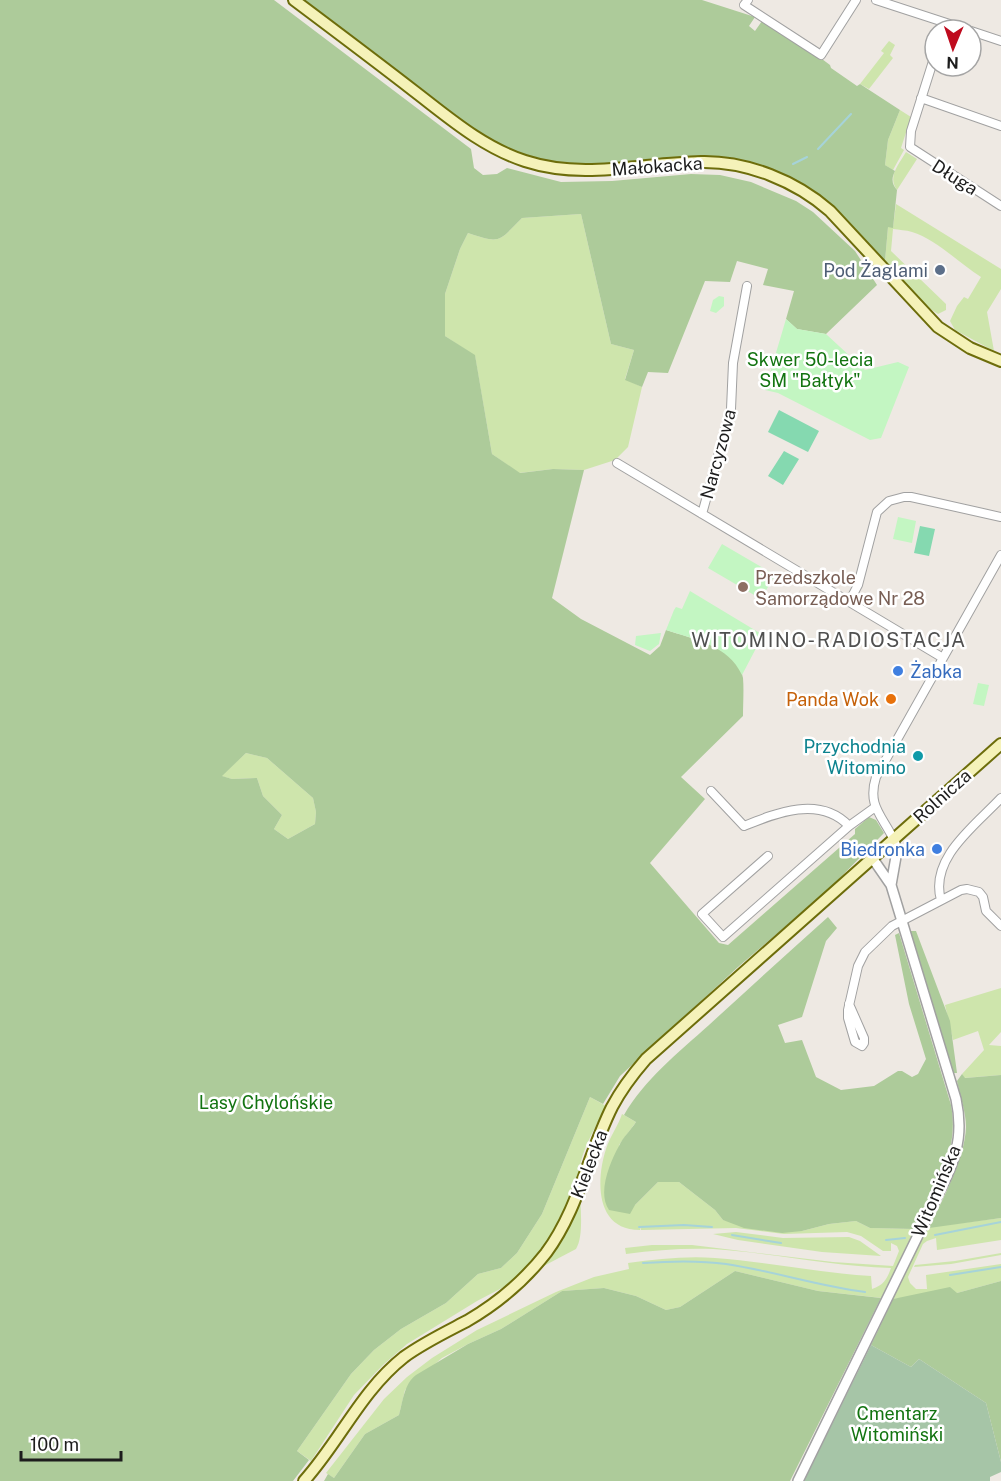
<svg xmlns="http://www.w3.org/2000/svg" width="1001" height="1481" font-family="'Public Sans',sans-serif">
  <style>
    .grass { fill: #cee5ac }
    .forest { fill: #adcb9a; fill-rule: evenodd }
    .cemetery { fill: #a6c5a7 }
    .park { fill: #c3f6c2 }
    .pitch { fill: #85d9b0 }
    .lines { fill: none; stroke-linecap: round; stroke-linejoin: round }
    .stream { stroke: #a6d3d9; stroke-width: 2 }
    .minor-casing { stroke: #a1a1a1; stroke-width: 10 }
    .tertiary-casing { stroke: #a1a1a1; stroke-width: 12 }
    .secondary-casing { stroke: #6d6d0b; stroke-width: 14 }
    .minor { stroke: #fff; stroke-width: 8 }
    .tertiary { stroke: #fff; stroke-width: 9 }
    .secondary { stroke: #f5f2b9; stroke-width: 10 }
    .service-dot { fill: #5c6f8a; stroke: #fff; stroke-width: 2 }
    .education-dot { fill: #8d6e63; stroke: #fff; stroke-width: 2 }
    .shop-dot { fill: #3f7fe0; stroke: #fff; stroke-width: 2 }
    .food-dot { fill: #e8710a; stroke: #fff; stroke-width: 2 }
    .culture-dot { fill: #0f9aa8; stroke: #fff; stroke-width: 2 }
    .labels { text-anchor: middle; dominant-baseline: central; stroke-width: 5; stroke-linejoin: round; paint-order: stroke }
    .street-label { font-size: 18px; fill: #1d1d1d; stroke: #fff }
    .service-label { font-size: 18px; fill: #4e5e75; stroke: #fff; text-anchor: end }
    .park-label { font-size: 18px; fill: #137411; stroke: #fff }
    .education-label { font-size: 18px; fill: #785e54; stroke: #fff; text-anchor: start }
    .shop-label { font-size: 18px; fill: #366cbe; stroke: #fff; text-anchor: start }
    .food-label { font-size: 18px; fill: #c56008; stroke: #fff; text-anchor: end }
    .culture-label { font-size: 18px; fill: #0d838f; stroke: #fff; text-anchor: end }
    .neighbourhood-label { font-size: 20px; letter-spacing: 1.5px; fill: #505050; stroke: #fff }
  </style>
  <rect width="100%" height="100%" fill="#eee9e3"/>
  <path class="grass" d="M889 41 895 45 890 55 893 58 869 89 860 84 884 53 881 51Z
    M900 110 911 117 901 148 904 150 893 170 885 165 888 140Z
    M906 152 917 159 897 190C887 177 899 164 906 152Z
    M896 204 1001 269V289L987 312 994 351 955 330 950 321 957 306 964 297 968 299 981 277C960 264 936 239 912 232 906 230 899 230 893 229L891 251 946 304V310L938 314 926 306 885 261 888 227H893Z
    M581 214 611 344 634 350 625 379 642 387 628 447 615 460 584 470 553 469 519 473 492 454 475 356 445 336V294L460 249 468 233C501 244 498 242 522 218Z
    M246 753 267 758 313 798 316 812 315 824 288 839 274 829 282 815 263 796 257 778 232 779 221 776Z
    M1001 988V1032L989 1045 1001 1046V1075L964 1078 962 1074 984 1050 978 1031 953 1040 945 1005Z
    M590 1097 606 1106C598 1123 586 1142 581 1161 576 1185 587 1231 576 1249L477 1301 407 1344 383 1365 354 1395 311 1461 297 1451 351 1374 374 1350 401 1329 446 1303 478 1274 501 1268 517 1253 542 1214Z
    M622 1114 636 1122 619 1145 635 1205 658 1182H679L715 1210 723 1220 802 1231 829 1224 856 1221 870 1228 915 1229 882 1298 818 1291 735 1271 680 1307 666 1310 636 1296 604 1288 562 1291 501 1329 468 1344 442 1358 405 1390 399 1415 365 1434 334 1478 326 1473 384 1399 407 1377 432 1358 477 1330 556 1292 594 1277 629 1269 628 1263C657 1259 686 1256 715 1258 768 1262 819 1273 871 1276L872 1289C884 1285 887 1279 891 1268 831 1266 773 1253 713 1249 684 1248 655 1250 626 1254L625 1248 652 1245H692L833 1262 893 1266 899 1251 897 1246 891 1243V1251H883L861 1236 847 1232 784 1234 736 1228 641 1230V1227L640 1230C595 1230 596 1180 606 1149 610 1136 618 1126 622 1114Z
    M947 1183 949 1184 929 1227 1001 1218V1240L937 1250 936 1238 927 1241 923 1244 908 1277 910 1283 916 1289H927L926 1275 1001 1264V1281L957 1293 893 1299 881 1324 880 1321Z
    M736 1232 783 1238 849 1237 860 1241 881 1256 822 1252 738 1240 713 1234Z
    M1001 1253V1255L951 1264 914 1267 915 1265 955 1261Z"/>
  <path class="forest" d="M0 0H274L471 149 474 168 483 175 497 174 507 168 561 182 612 181 691 174 720 175 751 182 796 201 813 212 855 251 877 285 826 334 797 329 786 319 794 291 763 285 768 269 737 261 730 282 705 281 668 373 648 372 642 387 625 380 634 350 611 344 581 214 522 218C498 242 501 244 468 233L460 249 445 294V336L475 355 492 454 520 473 553 469 584 470 552 598 581 619 650 655 660 646 666 630C690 638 739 648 743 678 744 690 743 704 743 716L681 777 705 799 650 863 719 943 728 945 855 834V829L869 817 876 820 884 833 830 888 738 967 620 1076 603 1104 590 1097 542 1214 517 1253 501 1268 478 1274 446 1303 401 1329 374 1350 351 1374 297 1451 309 1460 293 1481H0ZM246 753 267 758 313 798 316 812 315 824 288 839 274 829 282 815 263 796 257 778 232 779 222 776Z
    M303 0H702L755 17 749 26 755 31 762 21 822 59 830 65 831 68 857 86 860 84 900 110 888 140 885 165 895 171C891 179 892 184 897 190L893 228 888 227 885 261C865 241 846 217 824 199 791 173 726 152 683 157 626 162 579 172 522 154 482 141 451 113 419 88 380 59 342 29 303 0Z
    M828 917 837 928 826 941 802 1017 778 1025 785 1043 802 1040 816 1077 841 1090 874 1086 898 1071H902L912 1077 918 1074 926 1059 909 1004 895 935 899 933 951 1105C960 1153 934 1188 914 1229L870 1228 856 1221 829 1224 802 1231 782 1233 744 1228 723 1220 715 1210 679 1182H658L635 1205 630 1214 609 1210C597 1193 610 1162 619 1146 623 1137 631 1130 636 1122L624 1115C644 1080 679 1052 709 1025 748 989 788 953 828 917Z
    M909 931H916L950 1021 957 1073H953Z
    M962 1074 965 1078 1001 1075V1218L929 1228C942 1200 965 1158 966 1127 966 1112 960 1096 957 1081Z
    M735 1271 818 1291 881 1298 790 1481H324L328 1474 334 1478 365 1434 399 1415C403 1401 404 1384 416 1375L468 1344 501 1329 562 1291 604 1288 636 1296 666 1310 680 1307Z
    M1001 1281V1462L986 1403 919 1359 911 1367 871 1345 893 1299 950 1287 957 1293Z"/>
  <path class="cemetery" d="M871 1345 911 1367 919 1359 986 1403 1001 1462V1472L990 1477V1481H804Z"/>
  <path class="park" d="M719 296 724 297V306L716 313 710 311 713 300Z
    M786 319 797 329 826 334 865 370 898 362 909 367 881 438 870 440 778 393 765 390Z
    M898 517 916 521 912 543 893 539Z
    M722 544 775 575 761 599 708 568Z
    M690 591 763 635 742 675C728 645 696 640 666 630L674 610 676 607 682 609Z
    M661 633 659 644 650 651 635 645 636 636Z
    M978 683 989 685 984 706 973 704Z"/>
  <path class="pitch" d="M779 410 819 431 808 452 768 432Z
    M784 451 799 459 783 485 768 476Z
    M920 526 935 529 929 556 914 553Z"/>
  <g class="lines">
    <path class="stream" d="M818 149 851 114
      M793 164 807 157
      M639 1227 684 1225 712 1227
      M732 1235 781 1243
      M935 1235 1001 1222
      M886 1240 905 1238
      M643 1263C671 1261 698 1260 726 1264 773 1271 818 1286 865 1292
      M950 1275 1001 1267"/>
    <g class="minor-casing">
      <path id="minor" d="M748 0 744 5 821 55 856 0
        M876 0 968 30
        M971 31 1001 41
        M935 55 911 131 910 147 1001 206
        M921 98 1001 126
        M617 463 943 658
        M702 514 731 409 733 363 747 286
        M849 602 858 585 877 512 889 501 904 497H911L1001 517
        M711 791 744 826C776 813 820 795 849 826
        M894 840C882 815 867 806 876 777L1001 555
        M768 856 702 914 723 937 849 826 874 808
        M941 900C929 858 976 825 1001 798
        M849 1004 864 1038V1043L862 1046 855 1042 848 1018V1010L858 966 865 952 892 926 961 890 967 889 979 892 983 897 986 911 1001 926"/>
    </g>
    <g class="tertiary-casing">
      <path id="tertiary" d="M891 885 897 851 894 840
        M798 1481 947 1176C959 1150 962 1127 956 1099L891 885 873 859"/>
    </g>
    <g class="secondary-casing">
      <path id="secondary" d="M294 0C334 30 374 60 414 91 448 117 482 147 525 161 583 180 642 163 701 162 747 161 796 181 830 211L938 327 970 348 1001 361
        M304 1481C340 1441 361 1391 404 1357 423 1343 446 1332 467 1321 498 1303 524 1281 546 1253 578 1210 588 1155 612 1107 621 1090 633 1074 646 1059L1001 744"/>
    </g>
    <use href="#minor" class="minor"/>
    <use href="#tertiary" class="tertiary"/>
    <use href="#secondary" class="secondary"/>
  </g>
  <circle class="service-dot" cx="940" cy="270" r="6"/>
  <circle class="education-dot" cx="743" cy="587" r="6"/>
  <g class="shop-dot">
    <circle cx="898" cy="671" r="6"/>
    <circle cx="937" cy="849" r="6"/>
  </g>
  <circle class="food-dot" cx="891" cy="699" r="6"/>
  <circle class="culture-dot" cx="918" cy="756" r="6"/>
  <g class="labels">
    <g class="street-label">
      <text transform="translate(657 166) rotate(-4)">Małokacka</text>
      <text transform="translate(955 177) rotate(32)">Długa</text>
      <text transform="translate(718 454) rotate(-75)">Narcyzowa</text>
      <text transform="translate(942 796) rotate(-42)">Rolnicza</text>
      <text transform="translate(589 1164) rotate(-69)">Kielecka</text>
      <text transform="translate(936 1191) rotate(-67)">Witomińska</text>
    </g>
    <g class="service-label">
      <text x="928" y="270">Pod Żaglami</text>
    </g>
    <g class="park-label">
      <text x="810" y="359">Skwer 50-lecia<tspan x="810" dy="21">SM "Bałtyk"</tspan></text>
      <text x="266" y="1102">Lasy Chylońskie</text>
      <text x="897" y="1413">Cmentarz<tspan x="897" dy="21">Witomiński</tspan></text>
    </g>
    <g class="education-label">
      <text x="755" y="577">Przedszkole<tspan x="755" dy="21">Samorządowe Nr 28</tspan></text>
    </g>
    <g class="shop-label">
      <text x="910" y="671">Żabka</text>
      <text x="925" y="849" text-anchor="end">Biedronka</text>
    </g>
    <g class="food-label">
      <text x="879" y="699">Panda Wok</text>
    </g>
    <g class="culture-label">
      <text x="906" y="746">Przychodnia<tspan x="906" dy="21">Witomino</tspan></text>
    </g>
    <g class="neighbourhood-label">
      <text x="829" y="640">WITOMINO-RADIOSTACJA</text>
    </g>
  </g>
  <g transform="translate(953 48) rotate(182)"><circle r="28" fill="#ffffff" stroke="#a5a5a5" stroke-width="1.5"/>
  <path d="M0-4.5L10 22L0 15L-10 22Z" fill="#bf0b1e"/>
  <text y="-9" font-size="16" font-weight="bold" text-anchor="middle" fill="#1d1d1d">N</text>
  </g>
  <path d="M21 1451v9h100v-9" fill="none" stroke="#1d1d1d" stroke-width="3"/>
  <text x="30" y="1451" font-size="18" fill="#1d1d1d" stroke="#ffffff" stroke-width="4.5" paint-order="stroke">100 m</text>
</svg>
